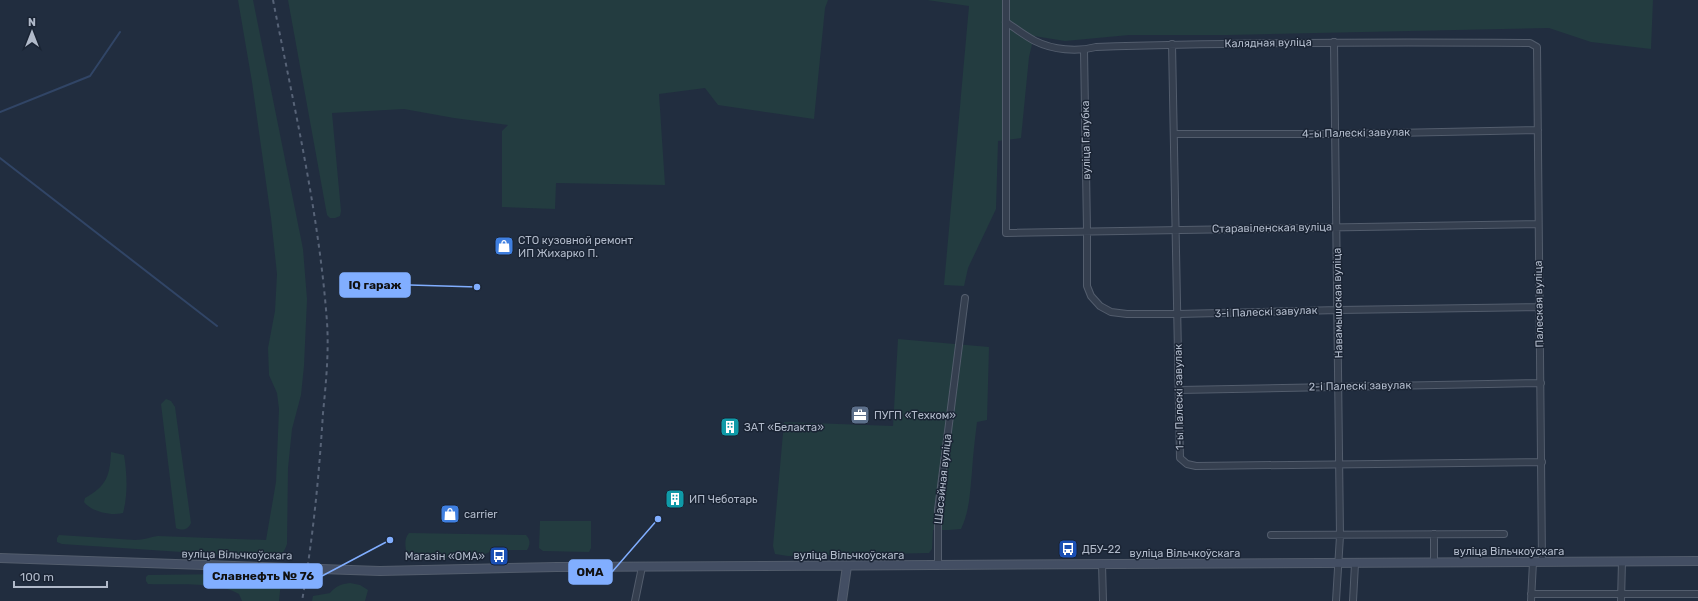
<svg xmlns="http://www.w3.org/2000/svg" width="1698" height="601" font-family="Rubik,sans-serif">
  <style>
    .green { fill: #233c40 }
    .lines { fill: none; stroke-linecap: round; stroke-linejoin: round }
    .stream { stroke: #314566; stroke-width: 2 }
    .minor-casing { stroke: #535d6d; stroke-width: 8 }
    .secondary-casing { stroke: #535d6d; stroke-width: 10 }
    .minor { stroke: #353f4f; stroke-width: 6 }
    .secondary { stroke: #434e63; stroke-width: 8 }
    .rail { stroke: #576377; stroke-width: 2; stroke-dasharray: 4 4; stroke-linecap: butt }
    .labels { text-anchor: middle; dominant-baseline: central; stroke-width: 3; stroke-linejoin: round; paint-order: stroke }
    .street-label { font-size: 11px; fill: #b1baca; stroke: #1a2434 }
    .poi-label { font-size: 11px; fill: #b1baca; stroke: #1a2434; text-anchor: start }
    .leader { fill: none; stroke: #81aeff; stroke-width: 1.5 }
    .callout-dot { fill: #81aeff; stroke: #1a2434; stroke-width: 1.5 }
    .callout { fill: #81aeff; stroke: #81aeff; stroke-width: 1.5 }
    .callout-label { font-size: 12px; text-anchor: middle; font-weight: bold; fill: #111 }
  </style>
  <rect width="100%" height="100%" fill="#212d3f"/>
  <path class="green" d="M238 0H253L303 249 307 299 304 366 301 395 292 429 288 468 287 544C284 553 281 556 272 558L62 544 57 542V538L59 535 135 540C144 540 150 537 158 536L266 540 276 482 279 409 277 393 269 375 268 348 275 311 277 274 271 218 252 82Z
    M288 0H828L825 8 814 119 718 105 705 88 659 94 665 185 556 183 555 209 502 207V131L508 125 454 118 404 109 332 113 341 211 340 216 335 218H330L327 215Z
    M927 0H1653L1651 49 1591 42 1549 28 1228 35H1129L1065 41 1034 36 1029 57 1021 138 998 141 996 209 968 268 964 286 944 285 969 6Z
    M898 339 989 347 987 420 977 422C975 438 973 455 972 471 970 491 970 510 961 529L949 530H933L932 549 929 553 788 556 775 554 773 546 784 422 893 426Z
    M166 399 171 401 175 407 191 523C188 530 182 531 176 528L161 404Z
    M111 452 124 455C127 473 128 495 123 513 111 516 92 512 84 502L85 498C107 486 110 475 111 452Z
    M540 521H591V548L589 552 543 551 539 548Z
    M409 533 526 535C531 540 530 545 527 550H494L476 558H416L407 557C406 548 403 540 409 533Z
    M230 574 281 582 279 601H242L239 594C218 581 174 585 148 584L146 581V577L148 575Z
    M350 583 360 585 368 590 365 601H312L313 596 330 593C336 586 341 584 350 583Z"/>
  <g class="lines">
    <path class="stream" d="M0 112 90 76 120 32
      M0 158 217 326"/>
    <g class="minor-casing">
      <path id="minor" d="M1006 0V233L1538 224
        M1006 22C1015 28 1025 36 1035 41 1053 50 1077 52 1096 47 1240 42 1385 42 1530 43L1537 47 1542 562
        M1334 42 1340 536 1336 601
        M1172 44 1180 458 1187 464 1196 466 1542 462
        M1084 50 1087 230V286L1091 296 1100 306 1111 312 1127 314H1178L1338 310 1538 307
        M1175 134H1345L1538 130
        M1179 390 1541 383
        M1271 535 1504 534
        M1434 563V534
        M1102 564 1103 601
        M938 565V510L965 298
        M1531 594H1698
        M635 601 642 567
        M1353 601 1355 564
        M1531 601 1533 562
        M1621 601 1622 561"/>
    </g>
    <g class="secondary-casing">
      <path id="secondary" d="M0 558 380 571 557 567 1698 561
        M842 601 847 566"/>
    </g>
    <use href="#minor" class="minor"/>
    <use href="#secondary" class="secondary"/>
    <path class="rail" d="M273 0C294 107 319 213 327 322 329 352 326 383 323 413 319 476 313 539 302 601"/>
  </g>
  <defs>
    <g id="shop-square" transform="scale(1)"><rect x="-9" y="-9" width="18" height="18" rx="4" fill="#3f7fe0" stroke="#1a2434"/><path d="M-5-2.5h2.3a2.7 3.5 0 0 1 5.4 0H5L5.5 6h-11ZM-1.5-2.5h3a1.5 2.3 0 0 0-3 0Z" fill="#fff"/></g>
    <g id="office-square" transform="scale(1)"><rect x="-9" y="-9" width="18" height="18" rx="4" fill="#5c6f8a" stroke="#1a2434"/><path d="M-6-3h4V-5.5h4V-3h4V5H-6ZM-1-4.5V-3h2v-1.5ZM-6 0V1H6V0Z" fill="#fff"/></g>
    <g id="building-square" transform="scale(1)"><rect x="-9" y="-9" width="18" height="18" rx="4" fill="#0f9aa8" stroke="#1a2434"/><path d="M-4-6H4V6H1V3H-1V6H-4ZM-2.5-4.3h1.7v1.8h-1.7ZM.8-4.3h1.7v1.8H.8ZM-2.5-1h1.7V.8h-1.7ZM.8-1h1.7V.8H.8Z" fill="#fff"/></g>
    <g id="bus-square" transform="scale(1)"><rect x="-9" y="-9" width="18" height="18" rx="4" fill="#1a4fb4" stroke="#1a2434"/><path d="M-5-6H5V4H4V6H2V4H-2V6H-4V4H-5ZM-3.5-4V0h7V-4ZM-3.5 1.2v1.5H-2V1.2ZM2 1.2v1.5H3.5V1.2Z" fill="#fff"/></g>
  </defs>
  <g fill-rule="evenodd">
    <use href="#shop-square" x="504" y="246"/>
    <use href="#office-square" x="860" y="415"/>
    <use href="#building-square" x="730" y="427"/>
    <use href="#building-square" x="675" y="499"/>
    <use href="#shop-square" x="450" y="514"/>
    <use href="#bus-square" x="1068" y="549"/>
    <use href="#bus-square" x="499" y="556"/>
  </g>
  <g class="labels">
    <g class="street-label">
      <text transform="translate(1268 43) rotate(-1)">Калядная вуліца</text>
      <text transform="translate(1356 133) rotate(-1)">4-ы Палескі завулак</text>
      <text transform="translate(1086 140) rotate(-91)">вуліца Галубка</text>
      <text transform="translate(1272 228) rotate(-1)">Старавіленская вуліца</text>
      <text transform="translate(1338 303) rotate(-91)">Навамышская вуліца</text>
      <text transform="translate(1539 304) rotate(-91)">Палеская вуліца</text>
      <text transform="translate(1266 312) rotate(-2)">3-і Палескі завулак</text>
      <text transform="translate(1360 386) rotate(-1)">2-і Палескі завулак</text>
      <text transform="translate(1179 397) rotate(-91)">1-ы Палескі завулак</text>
      <text transform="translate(943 479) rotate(-84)">Шасэйная вуліца</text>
      <text x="1509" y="551">вуліца Вільчкоўскага</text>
      <text x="1185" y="553">вуліца Вільчкоўскага</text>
      <text transform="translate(237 555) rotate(1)">вуліца Вільчкоўскага</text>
      <text x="849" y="555">вуліца Вільчкоўскага</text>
    </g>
    <g class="poi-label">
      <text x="518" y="240">СТО кузовной ремонт<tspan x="518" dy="13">ИП Жихарко П.</tspan></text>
      <text x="874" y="415">ПУГП «Техком»</text>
      <text x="744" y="427">ЗАТ «Белакта»</text>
      <text x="689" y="499">ИП Чеботарь</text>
      <text x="464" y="514">carrier</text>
      <text x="1082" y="549">ДБУ-22</text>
      <text x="485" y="556" text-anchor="end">Магазін «ОМА»</text>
    </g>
  </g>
  <path class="leader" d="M477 287L410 285M658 519L612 572M390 540L322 576"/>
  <g class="callout-dot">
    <circle cx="477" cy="287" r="4"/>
    <circle cx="658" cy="519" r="4"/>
    <circle cx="390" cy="540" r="4"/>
  </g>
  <g class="callout">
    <rect x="340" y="273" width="70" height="24" rx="4"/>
    <rect x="569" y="560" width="43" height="24" rx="4"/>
    <rect x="204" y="564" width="118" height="24" rx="4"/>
  </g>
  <g class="callout-label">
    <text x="375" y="289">IQ гараж</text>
    <text x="590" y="576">ОМА</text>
    <text x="263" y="580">Славнефть № 76</text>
  </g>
  <g transform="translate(32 32)" stroke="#1a2434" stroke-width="3" paint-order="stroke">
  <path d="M0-3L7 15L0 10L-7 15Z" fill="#b1baca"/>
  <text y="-6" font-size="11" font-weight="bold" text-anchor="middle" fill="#b1baca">N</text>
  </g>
  <path d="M14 581v6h93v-6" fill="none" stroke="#b1baca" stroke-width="2"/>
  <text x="20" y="581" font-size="12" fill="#b1baca" stroke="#1a2434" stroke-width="3" paint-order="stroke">100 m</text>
</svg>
